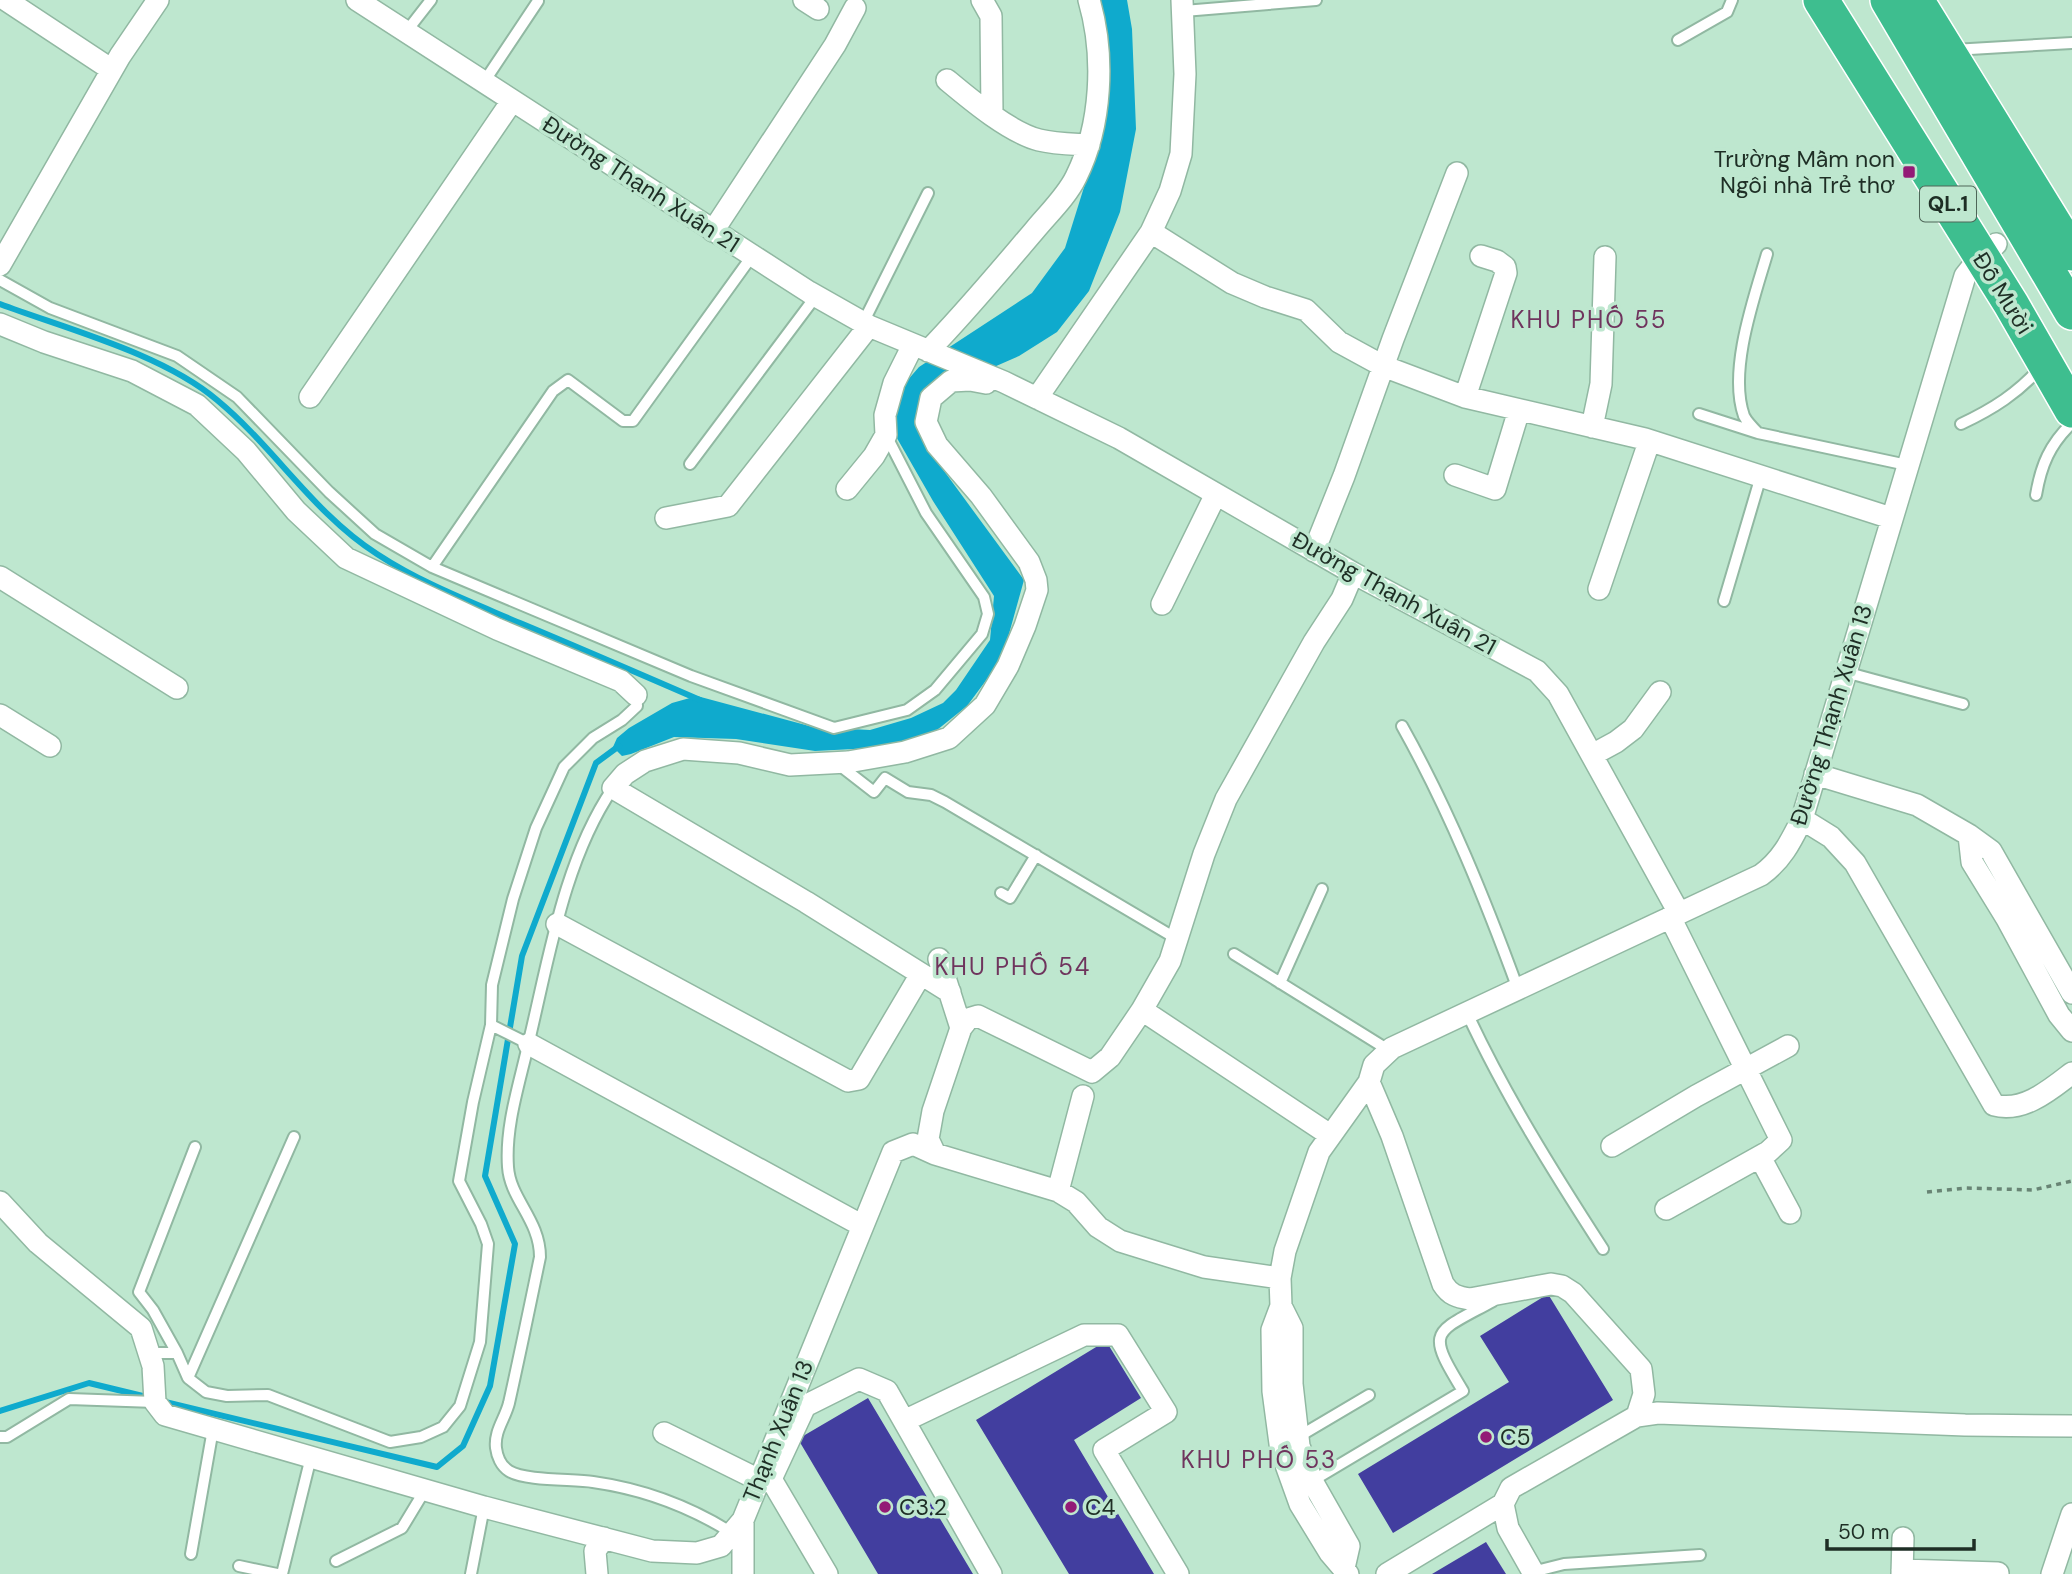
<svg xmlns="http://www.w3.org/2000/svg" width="2072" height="1574" font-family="'DM Sans',sans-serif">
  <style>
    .water { fill: #0faacd }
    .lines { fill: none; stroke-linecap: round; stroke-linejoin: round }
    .stream { stroke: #0faacd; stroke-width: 6 }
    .building { fill: #423e9f }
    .service-casing { stroke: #91b8a2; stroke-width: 14 }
    .minor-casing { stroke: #91b8a2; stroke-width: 24 }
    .trunk-casing { stroke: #fff; stroke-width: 38 }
    .path { stroke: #688474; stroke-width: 3.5; stroke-dasharray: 5 5; stroke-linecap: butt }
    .service { stroke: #fff; stroke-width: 10 }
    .minor { stroke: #fff; stroke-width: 21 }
    .trunk { stroke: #3ebe8f; stroke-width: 35 }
    .poi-dot { fill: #931a76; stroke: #bee7cf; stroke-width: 2.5 }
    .labels { text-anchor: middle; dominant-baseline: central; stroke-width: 7; stroke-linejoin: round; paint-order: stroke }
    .shield { fill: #bee7cf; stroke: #4e6658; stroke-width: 2 }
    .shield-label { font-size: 21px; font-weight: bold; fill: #1e2e25 }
    .poi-label { font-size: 23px; fill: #1e2e25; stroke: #bee7cf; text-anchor: start }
    .street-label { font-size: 23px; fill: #1e2e25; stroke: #bee7cf }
    .neighbourhood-label { font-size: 24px; letter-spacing: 2px; fill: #6f345d; stroke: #bee7cf }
  </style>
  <rect width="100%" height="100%" fill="#bee7cf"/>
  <path class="water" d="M1090 0H1127L1132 29 1136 129 1120 212 1089 291 1057 332 1019 356 932 394 928 449 1024 580 1002 659 967 706 937 730 918 742 892 747 815 751 736 739 674 737 631 754 622 756 613 747 617 738 629 728 672 703 697 696 813 727 870 730 911 718 943 703 956 690 990 640 994 596 933 501 894 433 896 404 906 382 919 367 1032 293 1065 248 1090 168Z"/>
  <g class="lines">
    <path class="stream" d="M0 304C67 329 163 354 217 400 274 447 314 514 377 554 421 583 471 602 520 623 580 648 640 674 700 700
      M161 1401 437 1467 463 1446 490 1386 515 1244 485 1176 522 956 596 763 619 746
      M0 1411 89 1383 151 1398"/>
  </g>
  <path class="building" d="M1548 1294 1613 1400 1393 1533 1358 1474 1509 1382 1480 1336Z
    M1106 1341 1141 1398 1074 1440 1154 1574H1069L976 1420Z
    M868 1398 973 1574H878L798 1439Z
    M1486 1542 1506 1574H1432Z"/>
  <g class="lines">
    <g class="service-casing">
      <path id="service" d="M1184 11 1316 0
        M406 32 431 0
        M1678 40 1727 12 1732 0
        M1953 50 2072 43
        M484 82 538 1
        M0 280 50 308 177 356 237 397 329 492 375 534 432 567 691 676 834 728 907 710 935 690 982 634 988 614 984 597 926 513 886 435
        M863 323 928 193
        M1699 414 1758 433 1907 465
        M1961 424C1993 409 2018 393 2041 367
        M1758 433C1753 428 1747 422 1744 416 1728 371 1754 298 1767 254
        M690 464 816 296
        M2036 495C2041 465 2050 444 2072 423
        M432 567 553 391 568 380 623 421H633L752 256
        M1724 601 1761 476
        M1845 672 1963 704
        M1402 726C1449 810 1485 899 1518 989
        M838 764 874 792 885 778 908 792 931 795 945 802 1177 939
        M613 788C564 860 549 958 529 1041 520 1082 505 1125 508 1167 510 1199 540 1220 540 1257 530 1305 520 1354 509 1403 505 1419 494 1431 496 1448 497 1456 501 1466 509 1471 525 1481 573 1479 593 1482 643 1489 689 1506 732 1533
        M1001 893 1010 898 1036 855
        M1234 954 1390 1051
        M1280 983 1322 889
        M1467 1013C1505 1095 1554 1173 1603 1249
        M491 1025 529 1044
        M149 1353H177L188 1378 294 1137
        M177 1353 153 1310 139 1292 195 1147
        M188 1378 206 1392 227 1396 268 1395 390 1442 421 1437 443 1427 460 1406 480 1342 488 1244 481 1224 459 1181 473 1102 491 1025 492 985 513 899 536 828 564 767 593 738 622 720 637 706 636 695
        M0 1437H7L69 1399 155 1402
        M1298 1437 1369 1395
        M1312 1481 1463 1391C1425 1329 1433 1334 1493 1301
        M191 1554 213 1429
        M336 1561 402 1528 425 1490
        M239 1566 277 1574
        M1532 1572 1564 1564 1700 1555
        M282 1574 311 1457
        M471 1574 484 1507"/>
    </g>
    <g class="minor-casing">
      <path id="minor" d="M6 0 112 70
        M357 0 809 292 869 326 1004 382 1119 438 1353 573 1537 671 1558 694 1679 913
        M804 0 818 9
        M982 0 991 16 992 114
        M947 80C971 100 1009 132 1039 140 1055 144 1073 144 1089 145
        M713 231 835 45 855 8
        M1151 232 1232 283 1265 297 1306 310 1339 342 1383 366 1465 397 1645 439 1647 448 1599 589
        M0 265 120 56 158 0
        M0 324 44 342 132 371 197 405 246 451 296 511 346 558 497 629 621 681 636 695
        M928 351C965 313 999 272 1034 231 1048 214 1067 196 1076 177 1102 125 1105 55 1089 0
        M310 397 512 101
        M1465 397 1506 273 1505 267 1497 261 1481 256
        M1037 398 1151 232 1170 191 1181 154 1185 74 1182 0
        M1592 427 1601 384 1605 257
        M1645 439 1891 518
        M1455 475 1495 489 1519 410
        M847 489 874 456 886 435 885 415 894 383 913 345
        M666 518 728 506 869 326
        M1314 551 1344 476 1393 339 1457 173
        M0 577 177 688
        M1162 604 1216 494
        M0 715 50 746
        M1592 755 1616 742 1633 729 1660 692
        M1815 774 1917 805 1969 835 1991 851 2072 993
        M1802 819 1831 837 1855 863 1994 1105C2023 1113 2050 1090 2072 1073
        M1969 835 1972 862 2007 919 2059 1015 2072 1031
        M557 924 848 1081 859 1079 921 974
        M950 992 806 902 613 788 625 774 645 761 683 749 739 753 790 765 848 762 905 752 949 738 985 705 1008 666 1025 626 1037 590 1036 580 1029 562 981 496 937 445 926 422 931 398 951 381 970 380 986 383
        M1142 1010 1330 1135
        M961 1028 968 1019 978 1016 1092 1072 1110 1057 1142 1010 1170 961 1204 854 1226 799 1314 642 1342 599 1353 573
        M529 1044 861 1225
        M1369 1082 1392 1136 1443 1284C1450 1295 1457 1297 1470 1299L1551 1284 1562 1286 1573 1293 1641 1369 1644 1394 1637 1416 1511 1488 1503 1504 1508 1528 1534 1574
        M1612 1146 1696 1096 1788 1046
        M935 1154 928 1139 933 1111 961 1028 939 959
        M1760 1157 1790 1213
        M1058 1191 1083 1096
        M0 1202 38 1243 141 1328 153 1366 155 1402 165 1415 484 1507 652 1551 697 1553 721 1546 743 1520 893 1152 913 1144 935 1154 1058 1191 1076 1202 1098 1227 1120 1241 1204 1267 1280 1278
        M1666 1209 1768 1152 1781 1140 1670 917
        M1281 1306 1292 1328V1384L1299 1446 1312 1481 1349 1546 1344 1568
        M1637 1416 1658 1413 1965 1425 2072 1426
        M904 1421 1084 1335H1118L1166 1412 1104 1450 1178 1574
        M664 1433 759 1480
        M743 1520V1574
        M1902 1570 1998 1573
        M597 1574 595 1551 604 1538
        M827 1574 771 1479 805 1406 859 1379 887 1391 991 1574
        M1348 1574 1330 1553 1300 1504 1281 1451 1273 1391 1272 1330 1281 1306 1280 1278 1285 1251 1319 1152 1369 1082 1374 1065 1392 1048 1761 875C1782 860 1791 841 1802 819L1965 276 1980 257 1996 244
        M1387 1574 1503 1504
        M1902 1574 1903 1538
        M2052 1574 2072 1514"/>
    </g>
    <g class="trunk-casing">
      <path id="trunk" d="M1821 0 2011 304 2072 410
        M1888 0 2072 312
        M1916 0 2072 253"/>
    </g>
    <path class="path" d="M1927 1192 1966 1188 2033 1190 2072 1181"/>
    <use href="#service" class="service"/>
    <use href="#minor" class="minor"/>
    <use href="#trunk" class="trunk"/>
  </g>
  <g class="poi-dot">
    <rect x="1902" y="165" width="14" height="14" rx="3.5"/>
    <circle cx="1486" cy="1437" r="7"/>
    <circle cx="885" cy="1507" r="7"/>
    <circle cx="1071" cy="1507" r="7"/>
  </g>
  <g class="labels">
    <rect class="shield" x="1920" y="186.5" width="56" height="35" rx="5"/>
    <g class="shield-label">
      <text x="1948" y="204">QL.1</text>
    </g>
    <g class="poi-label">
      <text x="1895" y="159" text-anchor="end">Trường Mầm non<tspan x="1895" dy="26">Ngôi nhà Trẻ thơ</tspan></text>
      <text x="1500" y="1437">C5</text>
      <text x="899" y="1507">C3.2</text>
      <text x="1085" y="1507">C4</text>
    </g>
    <g class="street-label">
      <text transform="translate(641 184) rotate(33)">Đường Thạnh Xuân 21</text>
      <text transform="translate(2003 293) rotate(58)">Đỗ Mười</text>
      <text transform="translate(1394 593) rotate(29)">Đường Thạnh Xuân 21</text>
      <text transform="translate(1831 715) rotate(-73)">Đường Thạnh Xuân 13</text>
      <text transform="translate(778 1431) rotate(-68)">Thạnh Xuân 13</text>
    </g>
    <g class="neighbourhood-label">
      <text x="1589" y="319">KHU PHỐ 55</text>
      <text x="1013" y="966">KHU PHỐ 54</text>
      <text x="1259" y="1459">KHU PHỐ 53</text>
    </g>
  </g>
  <path d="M1827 1539v10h147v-10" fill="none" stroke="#1e2e25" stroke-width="3.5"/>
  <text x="1838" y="1539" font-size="21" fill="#1e2e25" stroke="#bee7cf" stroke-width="5" paint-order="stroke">50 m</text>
</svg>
